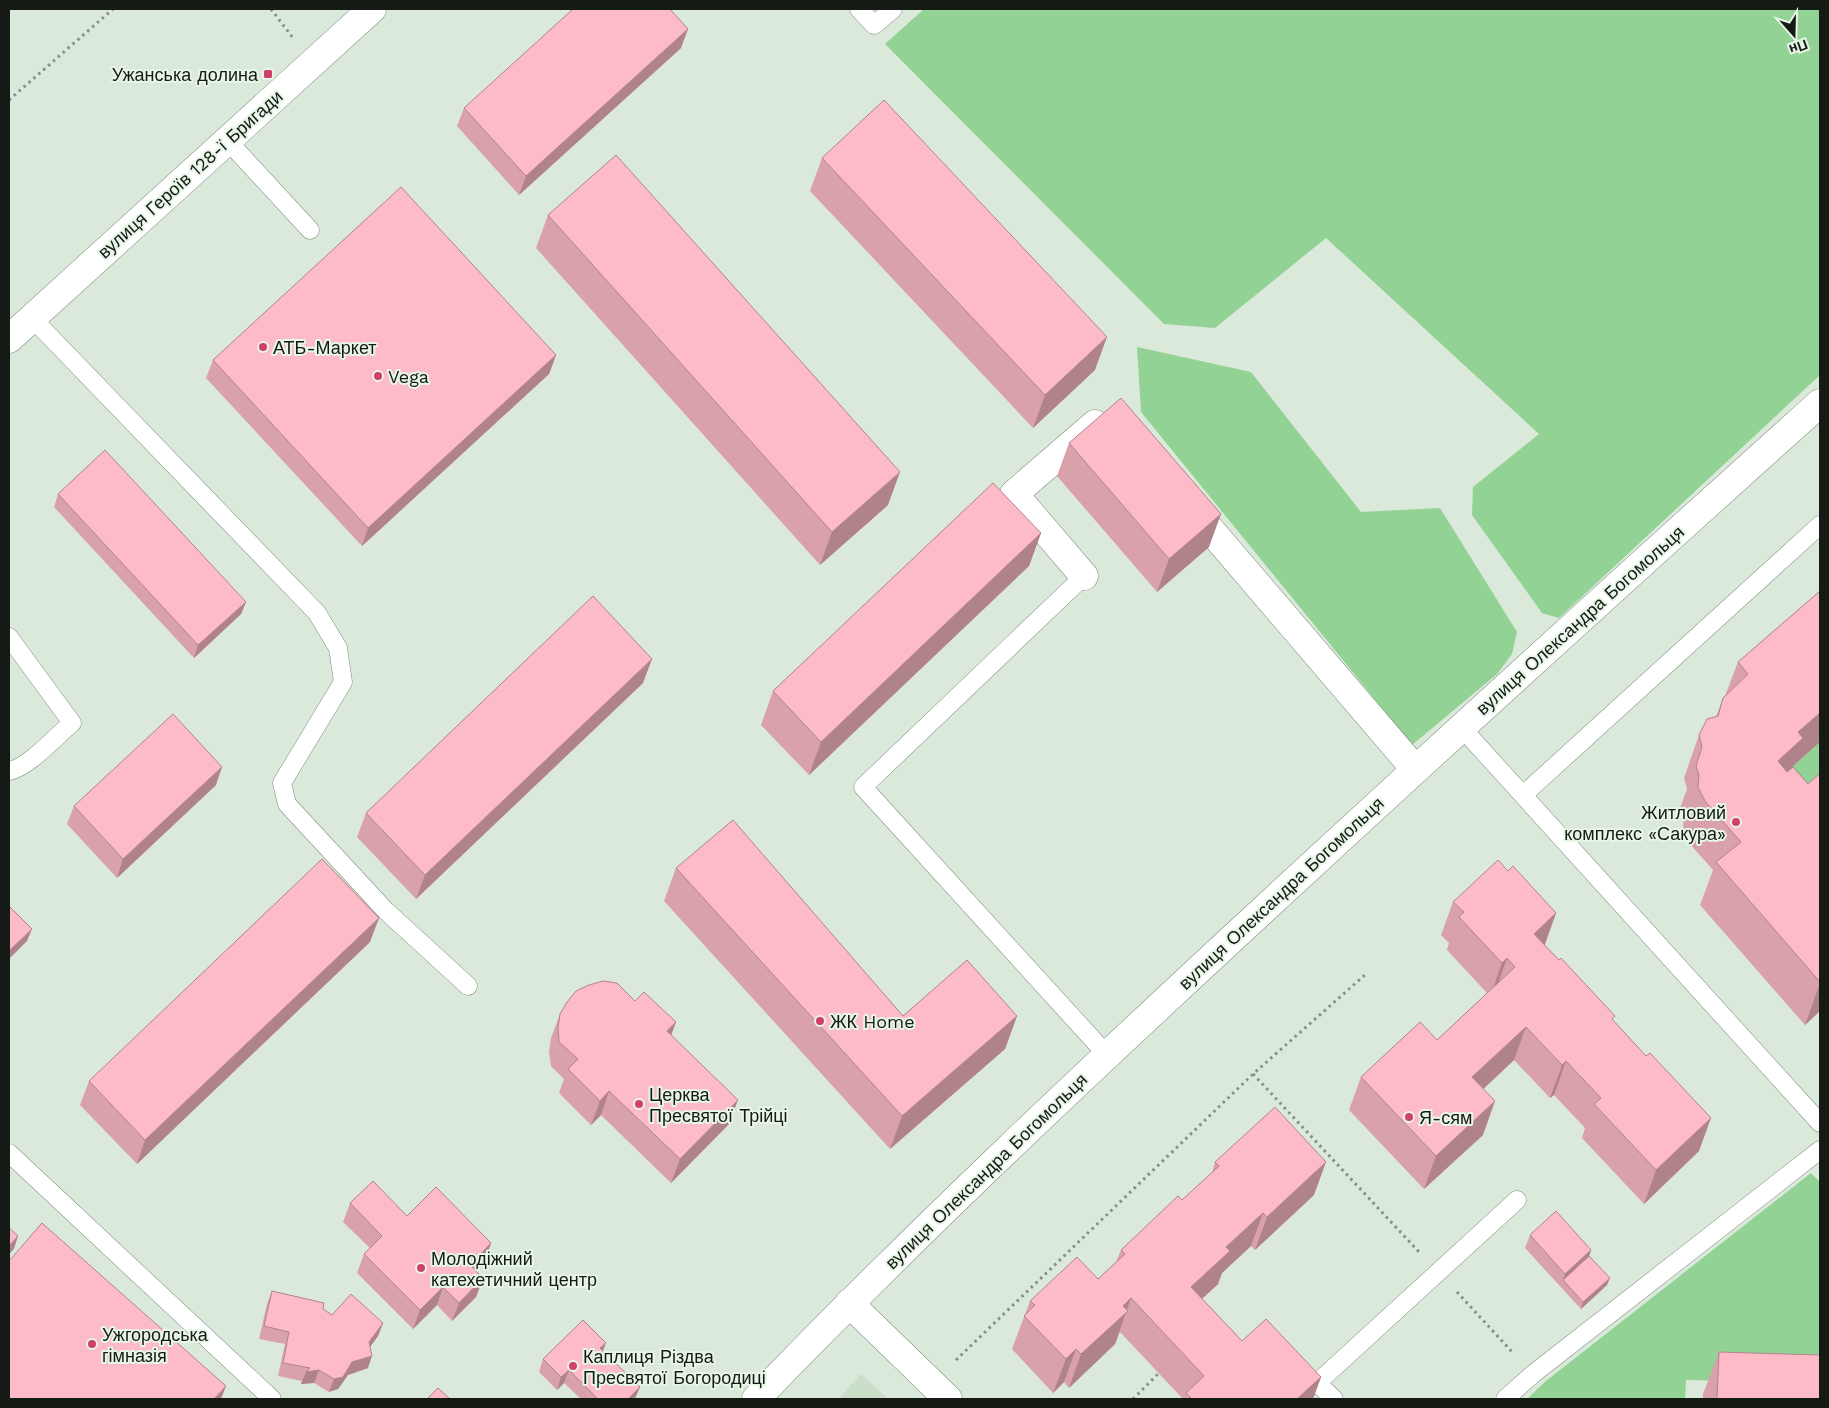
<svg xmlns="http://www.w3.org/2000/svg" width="1829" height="1408" font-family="'Work Sans',sans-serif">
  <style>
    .built { fill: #cadeca }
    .green { fill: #93d295 }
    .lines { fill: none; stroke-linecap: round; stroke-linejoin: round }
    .lane-casing { stroke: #818e81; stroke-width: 19 }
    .street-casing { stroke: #818e81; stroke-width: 29 }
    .secondary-casing { stroke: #818e81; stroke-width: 29 }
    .path { stroke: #858f85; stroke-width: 3; stroke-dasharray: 2.5 4; stroke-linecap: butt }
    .lane { stroke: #fff; stroke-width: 18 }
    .street { stroke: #fff; stroke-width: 28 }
    .secondary { stroke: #fff; stroke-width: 28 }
    .wall { fill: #d9a1aa }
    .shaded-wall { fill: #b0838b }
    .building { fill: #fcbbc6; stroke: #b0838b }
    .poi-dot { fill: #d0416a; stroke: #e8f6e8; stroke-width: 2 }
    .labels { text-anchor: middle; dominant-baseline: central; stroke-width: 4; stroke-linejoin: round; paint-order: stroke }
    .poi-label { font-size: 18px; fill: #151a15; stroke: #e8f6e8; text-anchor: start }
    .street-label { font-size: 18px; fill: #151a15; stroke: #e8f6e8 }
  </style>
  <rect width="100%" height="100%" fill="#dbe9db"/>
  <path class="built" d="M861 1374 888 1399H838Z"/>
  <path class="green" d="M924 9H1820V375L1559 618 1542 613 1472 515 1473 487 1539 434 1326 238 1215 328 1164 324 885 44Z
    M1137 347 1251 372 1361 512 1440 508 1517 632 1512 654 1497 674 1412 745 1141 412Z
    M1820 742V834L1783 774Z
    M1811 1173 1820 1182V1383L1686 1380 1685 1399H1527L1546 1381Z"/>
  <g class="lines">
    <g class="lane-casing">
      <path id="lane" d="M859 9 874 25 893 9
        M227 140 310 230
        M32 318 317 613 338 648 343 682 282 783 287 804 386 911 468 986
        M1084 576 863 787 1107 1055
        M9 637 72 723C56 736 28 768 9 771
        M1461 727 1820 1123
        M1523 795 1820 525
        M9 1153 272 1399
        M1334 1399 1317 1383 1517 1200
        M1505 1399 1533 1374 1820 1150"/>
    </g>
    <g class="street-casing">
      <path id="street" d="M1190 506 1415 769
        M1084 576 1014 494 1095 424
        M849 1303 948 1399"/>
    </g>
    <g class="secondary-casing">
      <path id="secondary" d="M9 339 372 9
        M756 1399C919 1230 1090 1070 1262 911 1447 740 1633 571 1820 403"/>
    </g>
    <path class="path" d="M271 9 293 38
      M9 100 113 9
      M1253 1074 1420 1253
      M1457 1292 1514 1354
      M956 1360 1253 1074 1366 974
      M1133 1399 1159 1373"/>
    <use href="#lane" class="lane"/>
    <use href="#street" class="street"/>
    <use href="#secondary" class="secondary"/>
  </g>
  <path class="wall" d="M681 48 519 195 457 126 464 108Z
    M822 158 1095 370 1033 428 810 191Z
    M548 215 888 505 820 565 536 248Z
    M556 355 549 374 362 546 206 378 213 360Z
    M1069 443 1209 547 1157 592 1057 476Z
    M58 494 246 602 241 614 194 658 54 507Z
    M1041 533 1029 566 809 775 761 725 773 691Z
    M1820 591 1792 767 1808 784 1820 774V1011L1805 1025 1700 905 1713 870 1690 844 1683 829 1684 817 1680 808 1687 789 1684 778 1699 735 1716 717 1723 698 1725 696 1738 662Z
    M643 683 416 899 357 837 366 813Z
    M216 785 117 878 67 824 74 806Z
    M676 868 903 1016H1017L1005 1049 890 1149 664 901Z
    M1508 871 1556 913 1545 945 1613 1021 1699 1151 1644 1204 1582 1138 1585 1128 1554 1095 1550 1098 1514 1060 1483 1089V1135L1424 1189 1349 1110 1361 1077 1437 1040 1487 993 1447 950 1449 943 1441 935 1453 902Z
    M370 942 137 1164 80 1105 89 1081Z
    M635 1001 676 1022 671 1035 729 1124 671 1183 601 1115 591 1125 559 1093 564 1079 551 1066 549 1052 551 1038 560 1014Z
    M1215 1162 1314 1195 1255 1250 1251 1246 1222 1273 1218 1284 1202 1299 1242 1341 1321 1377 1313 1399H1183L1120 1332 1115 1344 1069 1388 1064 1382 1053 1393 1012 1349 1030 1301 1098 1279 1116 1262 1121 1250 1182 1200 1212 1173Z
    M350 1203 407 1216 485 1262 476 1271 483 1278 476 1297 452 1321 437 1305 413 1329 357 1273 364 1254 370 1248 343 1222Z
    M1530 1235 1591 1250 1589 1256 1607 1285 1581 1309 1525 1248Z
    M272 1291 323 1309 332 1315 383 1323 378 1336 370 1347 368 1368 348 1375 338 1389 329 1392 314 1383 301 1384 302 1381 278 1376 285 1344 259 1339 267 1304Z
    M603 1351 635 1399H581L564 1383 557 1390 539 1372 543 1359Z
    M1719 1352 1820 1399H1703V1394Z"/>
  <path class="shaded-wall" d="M688 29 681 48 519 195 526 176Z
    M1107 337 1095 370 1033 428 1045 395Z
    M556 355 549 374 362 546 368 528Z
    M900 472 888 505 820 565 832 532Z
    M1221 514 1209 547 1157 592 1169 559Z
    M1041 533 1029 566 809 775 821 742Z
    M246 602 241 614 194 658 198 645Z
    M652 659 643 683 416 899 425 875Z
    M1820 713V742L1793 766 1787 781 1778 761 1798 732Z
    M222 767 216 785 117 878 123 859Z
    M1556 913 1544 946 1534 934Z
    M379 918 370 942 137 1164 145 1140Z
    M32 929 27 941 9 959V951Z
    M1507 958 1495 992 1490 997 1502 963Z
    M1820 983V1011L1805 1025Z
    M1017 1016 1005 1049 890 1149 902 1116Z
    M676 1022 667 1046V1031Z
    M1526 1027 1514 1060 1460 1111 1472 1077Z
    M1566 1061 1554 1095 1550 1098 1562 1065Z
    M609 1091 601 1115 591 1125 600 1101Z
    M738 1100 729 1124 671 1183 680 1159Z
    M1495 1101 1483 1135 1424 1189 1436 1156Z
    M1711 1118 1699 1151 1644 1204 1656 1170Z
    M1326 1162 1314 1195 1255 1250 1267 1217Z
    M1263 1213 1251 1246 1222 1273 1218 1284 1179 1320 1191 1287 1226 1247Z
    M18 1236 14 1249 9 1254V1246Z
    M491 1243 485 1262 463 1283 470 1265Z
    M1591 1250 1587 1263 1563 1280 1565 1274Z
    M483 1278 476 1297 452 1321 459 1303Z
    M1610 1278 1607 1285 1581 1309 1583 1302Z
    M443 1287 437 1305 413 1329 420 1310Z
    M1131 1298 1115 1344 1069 1388 1081 1354 1123 1306Z
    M383 1323 378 1336 364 1355 369 1342Z
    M606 1343 601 1356 600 1348Z
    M1076 1349 1064 1382 1053 1393 1066 1359Z
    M372 1356 368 1368 348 1375 338 1389 329 1392 334 1379 352 1362Z
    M319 1370 314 1383 301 1384 306 1372Z
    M569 1370 564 1383 557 1390 561 1377Z
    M1321 1377 1313 1399H1297Z
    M226 1386 221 1399H214Z
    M640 1387 635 1399H628Z"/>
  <path class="building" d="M573 9H670L688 29 526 176 464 108Z
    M884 100 1107 337 1045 395 822 158Z
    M616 155 900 472 832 532 548 215Z
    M401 187 556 355 368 528 213 360Z
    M1121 398 1221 514 1169 559 1069 443Z
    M105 450 246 602 198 645 58 494Z
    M993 483 1041 533 821 742 773 691Z
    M1820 591V713L1798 732 1803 738 1778 761 1787 772 1793 767 1808 784 1820 773V982L1716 862 1741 842 1705 801 1698 787 1699 775 1696 766 1702 747 1699 735 1707 719 1718 716 1723 698 1748 674 1738 662Z
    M593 596 652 659 425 875 366 813Z
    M173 714 222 767 123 859 74 806Z
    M733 820 903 1016 967 960 1017 1016 902 1116 676 868Z
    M322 859 379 918 145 1140 89 1081Z
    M1498 860 1508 871 1513 866 1556 913 1534 934 1559 960 1561 958 1615 1016 1612 1019 1646 1056 1650 1053 1711 1118 1656 1170 1594 1104 1601 1098 1566 1061 1562 1065 1526 1027 1472 1077 1495 1101 1436 1156 1361 1077 1420 1022 1437 1040 1515 967 1507 958 1502 963 1459 917 1464 912 1453 902Z
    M9 906 32 929 9 951Z
    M603 981 617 983 635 1001 644 992 676 1022 667 1031 738 1100 680 1159 609 1091 600 1101 568 1069 578 1059 559 1042 558 1028 560 1014 567 1002 576 991 589 985Z
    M1275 1107 1326 1162 1267 1217 1263 1213 1226 1247 1230 1251 1191 1287 1242 1341 1266 1319 1321 1377 1297 1399H1192L1186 1393 1204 1376 1131 1298 1123 1306 1128 1311 1081 1354 1076 1349 1066 1359 1024 1316 1035 1305 1030 1301 1077 1257 1098 1279 1125 1254 1121 1250 1178 1196 1182 1200 1219 1166 1215 1162Z
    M373 1181 407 1216 436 1187 491 1243 470 1265 483 1278 459 1303 443 1287 420 1310 364 1254 382 1236 350 1203Z
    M1556 1211 1591 1250 1565 1274 1530 1235Z
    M42 1223 226 1386 214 1399H9V1261Z
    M9 1228 18 1236 9 1246Z
    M1589 1256 1610 1278 1583 1302 1563 1280Z
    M272 1291 324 1303 323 1309 332 1315 351 1294 383 1323 369 1342 372 1356 352 1362 343 1377 334 1379 319 1370 306 1372 310 1368 283 1363 289 1332 264 1326Z
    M583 1320 606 1343 600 1348 640 1387 628 1399H598L569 1370 561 1377 543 1359Z
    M1719 1352 1820 1355V1399H1717Z
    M438 1388 450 1399H427Z"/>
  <g class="poi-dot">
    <rect x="263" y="69" width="10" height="10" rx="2.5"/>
    <circle cx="263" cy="347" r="5"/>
    <circle cx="378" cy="376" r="5"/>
    <circle cx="1736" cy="822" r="5"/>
    <circle cx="820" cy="1021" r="5"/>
    <circle cx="639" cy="1104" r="5"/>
    <circle cx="1409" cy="1117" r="5"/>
    <circle cx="421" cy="1268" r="5"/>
    <circle cx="92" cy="1344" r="5"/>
    <circle cx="573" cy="1366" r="5"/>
  </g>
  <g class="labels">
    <g class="poi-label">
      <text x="258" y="74" text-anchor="end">Ужанська долина</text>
      <text x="273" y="347">АТБ-Маркет</text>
      <text x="388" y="376">Vega</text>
      <text x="1726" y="812" text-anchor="end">Житловий<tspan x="1726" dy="21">комплекс «Сакура»</tspan></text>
      <text x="830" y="1021">ЖК Home</text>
      <text x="649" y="1094">Церква<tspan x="649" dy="21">Пресвятої Трійці</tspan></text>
      <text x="1419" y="1117">Я-сям</text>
      <text x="431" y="1258">Молодіжний<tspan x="431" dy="21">катехетичний центр</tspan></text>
      <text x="102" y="1334">Ужгородська<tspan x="102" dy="21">гімназія</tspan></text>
      <text x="583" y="1356">Каплиця Різдва<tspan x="583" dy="21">Пресвятої Богородиці</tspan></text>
    </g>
    <g class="street-label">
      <text transform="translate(190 174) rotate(-42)">вулиця Героїв 128-ї Бригади</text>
      <text transform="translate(1580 620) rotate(-42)">вулиця Олександра Богомольця</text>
      <text transform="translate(1281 893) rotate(-43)">вулиця Олександра Богомольця</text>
      <text transform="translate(986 1171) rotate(-44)">вулиця Олександра Богомольця</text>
    </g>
  </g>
  <rect width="1829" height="1408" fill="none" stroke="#151a15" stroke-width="20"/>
  <g transform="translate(1794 35) rotate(160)" stroke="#e8f6e8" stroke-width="4" paint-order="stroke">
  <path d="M0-4L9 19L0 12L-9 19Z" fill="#151a15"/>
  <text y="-8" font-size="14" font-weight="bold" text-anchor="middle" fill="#151a15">Пн</text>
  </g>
</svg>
